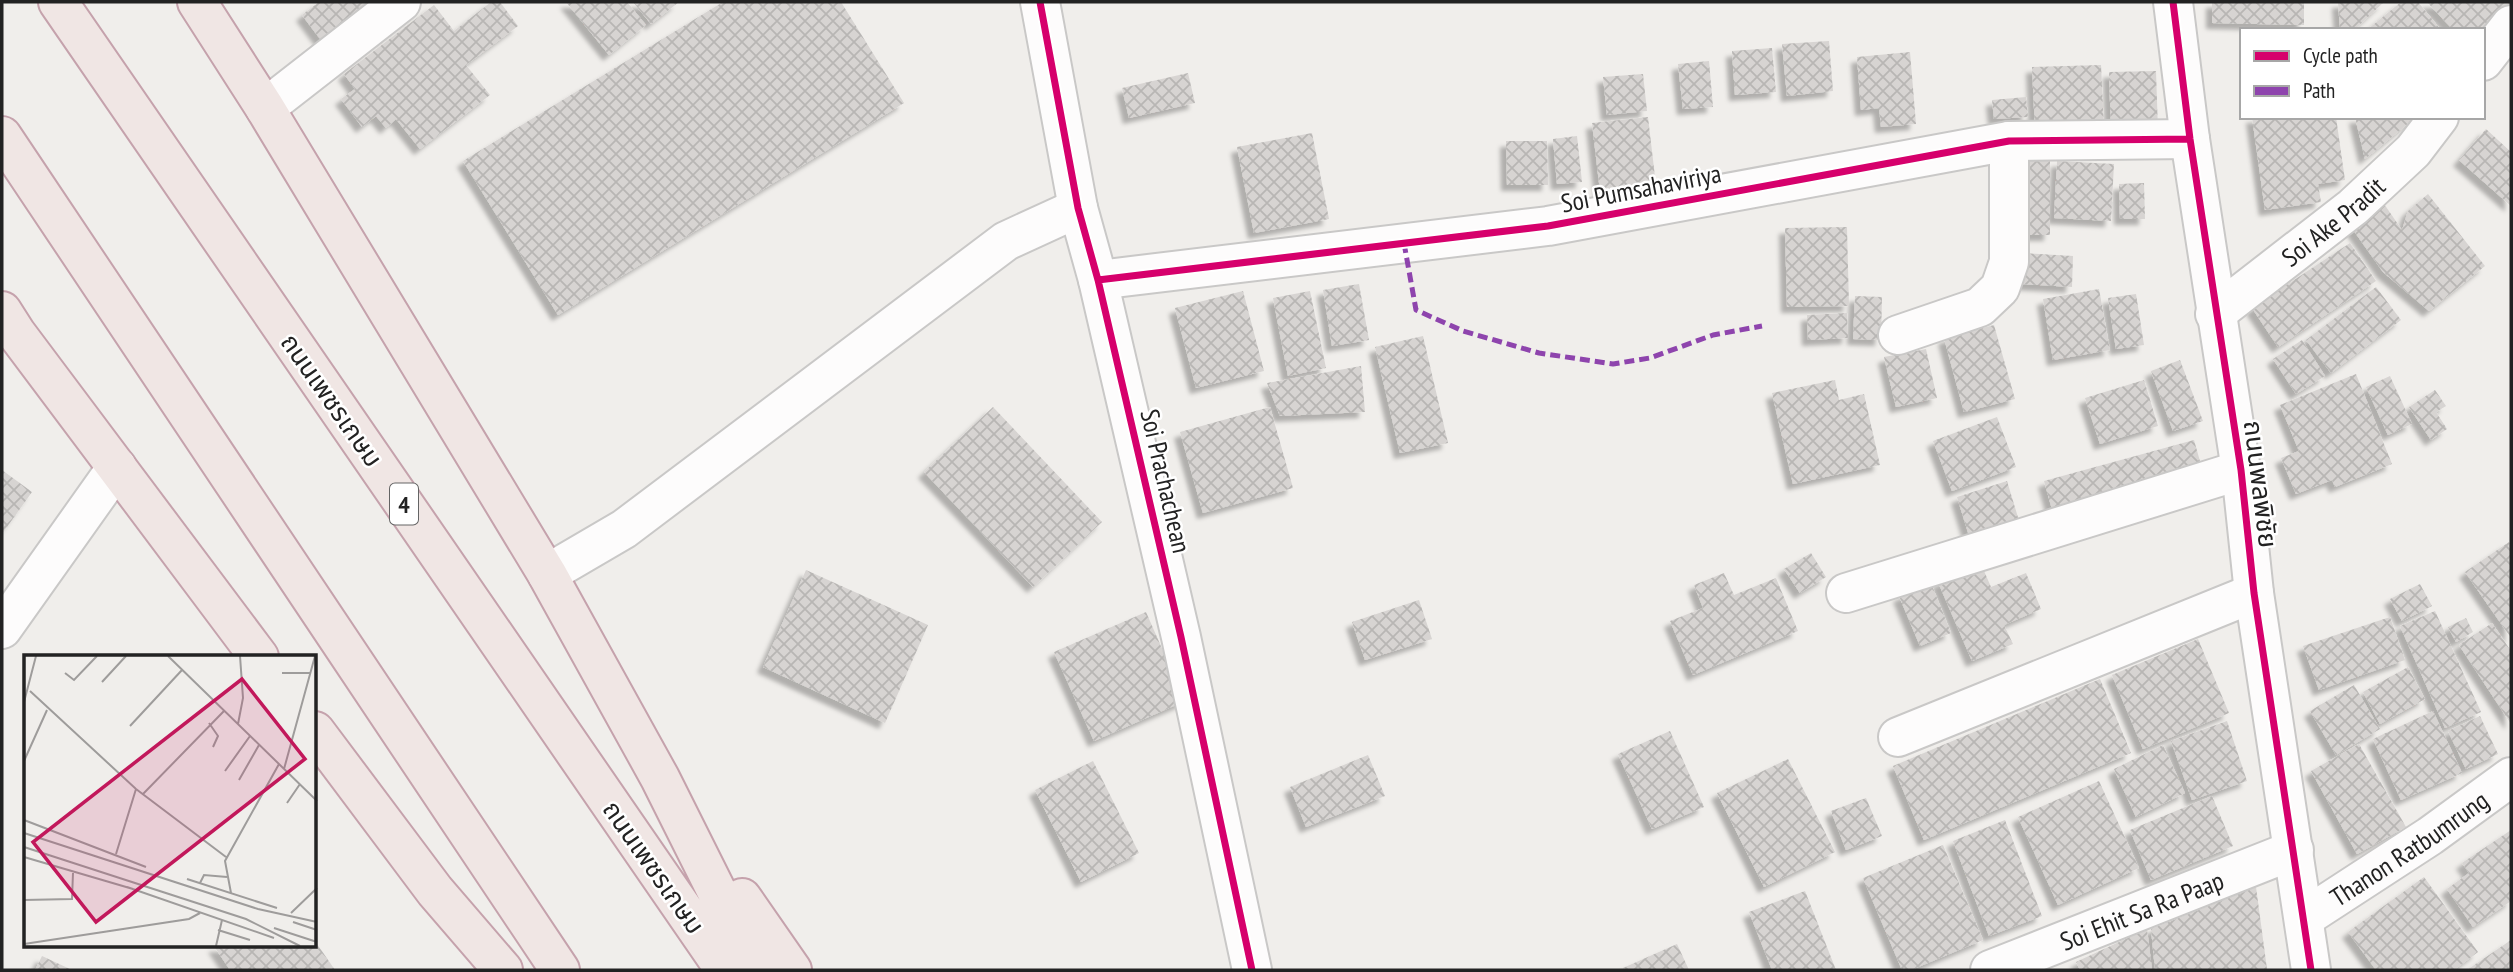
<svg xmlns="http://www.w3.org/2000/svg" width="2513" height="972" font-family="'PT Sans Narrow','Noto Sans Thai',sans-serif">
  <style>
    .building { fill: url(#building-cross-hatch); filter: url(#shadow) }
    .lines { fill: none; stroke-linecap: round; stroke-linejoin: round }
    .minor-casing { stroke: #c9c8c7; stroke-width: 42 }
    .tertiary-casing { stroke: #c9c8c7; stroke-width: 42 }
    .trunk-casing { stroke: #c5a2ac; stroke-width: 42 }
    .minor { stroke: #fdfcfc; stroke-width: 38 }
    .tertiary { stroke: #fdfcfc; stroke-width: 38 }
    .trunk { stroke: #f0e6e4; stroke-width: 38 }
    .quiet { stroke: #8e44ad; stroke-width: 5; stroke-dasharray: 10 5; stroke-linecap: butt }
    .cycleway-casing { stroke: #fff; stroke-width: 11 }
    .cycleway { stroke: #d6006c; stroke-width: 7 }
    .labels { text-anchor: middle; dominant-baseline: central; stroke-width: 5; stroke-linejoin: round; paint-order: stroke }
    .shield { fill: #fff; stroke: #646464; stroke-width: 2 }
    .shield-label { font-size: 24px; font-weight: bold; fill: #222 }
    .street-label { font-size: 26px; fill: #222; stroke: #fff }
    .inset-road { fill: none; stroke: #9e9c9b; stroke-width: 2 }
    .view { fill: #c2185b; fill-opacity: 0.15; stroke: #c2185b; stroke-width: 3.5 }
    .inset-edge { fill: none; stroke: #222; stroke-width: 3.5 }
  </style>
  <defs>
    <pattern id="building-cross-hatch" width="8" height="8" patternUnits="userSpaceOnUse" patternTransform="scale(1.75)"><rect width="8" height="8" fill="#d7d4d2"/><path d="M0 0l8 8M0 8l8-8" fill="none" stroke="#b8b6b4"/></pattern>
    <filter id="shadow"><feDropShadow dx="-6" dy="6" stdDeviation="2" flood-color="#0004"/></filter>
  </defs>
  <rect width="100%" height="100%" fill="#f0eeeb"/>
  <path class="building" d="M319 2H387L326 47 302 15Z
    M491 2H500L518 26 466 65 490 95 420 149 396 119 386 128 376 116 362 127 341 99 355 89 344 74 434 5 454 31Z
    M566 2H627L646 25 609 55Z
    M633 2H679L651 24Z
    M723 2H841L904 103 558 315 463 161Z
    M2212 2H2304V25L2212 23Z
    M2338 2H2384L2354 30H2340Z
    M2401 2H2418L2441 30H2367Z
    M2427 2H2511V8L2483 30H2453Z
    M1829 41 1833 91 1787 96 1782 44Z
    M1772 48 1776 92 1735 95 1732 51Z
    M1910 52 1916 124 1881 127 1879 108 1861 110 1857 57Z
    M1709 61 1713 107 1683 109 1678 64Z
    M2101 65 2104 128 2035 130 2032 67Z
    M2156 71 2158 131 2111 132 2109 72Z
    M1188 73 1195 103 1129 118 1122 88Z
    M1643 74 1647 111 1607 115 1603 77Z
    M2026 97 2028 117 1994 119 1992 100Z
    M1648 117 1657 194 1601 200 1592 123Z
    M2252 117H2336L2345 180 2318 184 2321 202 2265 210Z
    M2355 117H2416L2365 159Z
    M2486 129 2511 152V206L2459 160Z
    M1312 133 1329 219 1254 233 1237 147Z
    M1577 136 1582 182 1557 184 1553 139Z
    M1506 141H1547L1548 185H1507Z
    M2019 161H2050V235H2019Z
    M2057 161 2114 164 2111 221 2054 218Z
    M2144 183 2145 219H2120L2119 184Z
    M2428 194 2485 266 2429 311 2383 272 2349 224 2382 201 2402 230 2408 211Z
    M1847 227 1849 306 1787 307 1785 228Z
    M2350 243 2376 281 2278 347 2252 308Z
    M2023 253 2073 256 2072 287 2021 284Z
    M1359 284 1369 340 1332 346 1323 290Z
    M2376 287 2401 320 2331 373 2306 340Z
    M2099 289 2110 350 2053 360 2043 299Z
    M1243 291 1264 371 1196 388 1175 308Z
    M1310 291 1326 368 1288 376 1273 298Z
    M2136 294 2144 345 2116 349 2108 298Z
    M1855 296 1882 297 1881 340 1853 339Z
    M1847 313 1848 338 1808 340 1807 315Z
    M1994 325 2015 399 1964 412 1944 338Z
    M1423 336 1448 443 1400 453 1375 347Z
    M2302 340 2325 376 2296 394 2273 359Z
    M1926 349 1937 398 1896 407 1884 357Z
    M2180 360 2203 421 2173 431 2151 371Z
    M1361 366 1365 412 1280 416 1267 383Z
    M2356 374 2392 464 2335 487 2332 480 2296 494 2281 458 2299 451 2280 405Z
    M2390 376 2412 424 2388 435 2366 387Z
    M1835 380 1839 400 1864 394 1880 465 1793 484 1772 393Z
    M2144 380 2158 426 2100 444 2085 398Z
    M2435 390 2446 406 2436 412 2447 429 2431 440 2409 407Z
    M993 407 1102 522 1033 587 924 472Z
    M1270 407 1293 488 1203 513 1180 432Z
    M1997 417 2016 467 1952 491 1933 441Z
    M2194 440 2205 479 2055 520 2044 481Z
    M2 470 32 492 2 534Z
    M2007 481 2020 524 1970 539 1957 497Z
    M2509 542 2511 546V638L2465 572Z
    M1811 553 1826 577 1800 593 1784 569Z
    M1981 564 1991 587 2026 573 2041 609 2004 625 2013 644 1972 661 1938 582Z
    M806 570 928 625 885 723 763 667Z
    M1724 573 1734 595 1776 578 1798 631 1693 675 1670 621 1703 608 1694 585Z
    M1931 583 1951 633 1920 646 1899 596Z
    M2420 584 2432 606 2402 621 2390 599Z
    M1419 600 1432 639 1365 660 1352 622Z
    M2435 611 2481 712 2445 728 2400 626Z
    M1146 612 1185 701 1094 741 1054 652Z
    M2390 617 2405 660 2319 690 2303 646Z
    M2466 618 2473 632 2456 642 2448 627Z
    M2492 623 2511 651V724L2459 645Z
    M2198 639 2229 713 2143 749 2112 675Z
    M2408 667 2425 699 2380 724 2363 692Z
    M2100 679 2131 753 1924 840 1893 766Z
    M2354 685 2380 729 2336 755 2310 711Z
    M2433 711 2462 773 2401 800 2373 739Z
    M2480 716 2498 754 2466 769 2448 731Z
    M2227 721 2247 781 2192 800 2171 741Z
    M1670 731 1704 807 1652 829 1618 754Z
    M2359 744 2406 827 2357 854 2311 771Z
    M2163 745 2185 793 2136 817 2114 769Z
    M1368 755 1385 796 1306 827 1290 787Z
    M1788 759 1835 852 1764 887 1717 793Z
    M1093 761 1139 853 1081 882 1035 790Z
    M2099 781 2139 868 2058 905 2018 817Z
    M2212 796 2233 846 2151 880 2130 830Z
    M1866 798 1882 836 1846 850 1831 811Z
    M2005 820 2042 916 1989 936 1953 841Z
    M2511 830V901L2473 927 2447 889 2469 873 2462 863Z
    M1943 845 1983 940 1911 970H1902L1863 878Z
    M2424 877 2478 952 2454 970H2376L2348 932Z
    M2256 887 2267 969 2155 970 2151 929Z
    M1805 891 1836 970H1772L1749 912Z
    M2147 929 2152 970H2080L2076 962Z
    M2511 940V970H2467Z
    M315 941 335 970H230L214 946H315Z
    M1677 944 1689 970H1624L1623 968Z
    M42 956 72 970H35Z"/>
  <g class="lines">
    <g class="minor-casing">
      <g id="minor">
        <path d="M1040 2 1078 208 1098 280 1181 637 1252 970"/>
        <path d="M2483 61 2511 25"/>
        <path d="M265 108 401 2"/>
        <path d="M1098 280 1548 226 2009 141 2190 139"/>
        <path id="s1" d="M2215 314 2353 207 2413 151 2439 117"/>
        <path d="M1898 335 1980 307 2000 288 2009 262V141"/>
        <path d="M547 574 624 529 1006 241 1078 208"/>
        <path d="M1846 593 2241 470"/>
        <path d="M2 629 117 467"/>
        <path d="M1898 737 2254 593"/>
        <path id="s2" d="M2304 918 2430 836 2511 777"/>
        <path id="s3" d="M1990 970 2294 850"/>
      </g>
    </g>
    <g class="tertiary-casing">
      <path id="tertiary" d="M2173 2 2190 139 2241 470 2254 593 2311 970"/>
    </g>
    <g class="trunk-casing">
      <path id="trunk" d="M58 2 725 970
        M197 2 265 108 547 574 660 778 756 970
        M2 136 560 970
        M2 311 16 333 259 657
        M315 731 435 891 503 970
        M742 898 792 970"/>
    </g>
    <use href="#minor" class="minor"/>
    <use href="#tertiary" class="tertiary"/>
    <use href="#trunk" class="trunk"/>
    <path class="quiet" d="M1404 243 1416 310 1463 331 1539 353 1613 364 1650 358 1713 335 1762 326"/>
    <g class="cycleway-casing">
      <path id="cycleway" d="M1040 2 1078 208 1098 280 1181 637 1252 970
        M2173 2 2190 139 2241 470 2254 593 2311 970
        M1098 280 1548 226 2009 141 2190 139"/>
    </g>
    <use href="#cycleway" class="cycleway"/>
  </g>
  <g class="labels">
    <rect class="shield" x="390" y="483.5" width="28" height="41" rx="5"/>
    <g class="shield-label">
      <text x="404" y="504">4</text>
    </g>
    <g class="street-label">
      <text transform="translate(1641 188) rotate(-11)">Soi Pumsahaviriya</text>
      <text stroke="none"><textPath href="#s1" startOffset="150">Soi Ake Pradit</textPath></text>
      <text transform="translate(332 400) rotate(55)">ถนนเพชรเกษม</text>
      <text transform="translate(1166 481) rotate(77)">Soi Prachachean</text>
      <text transform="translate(2261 484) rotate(83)">ถนนพลพิชัย</text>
      <text stroke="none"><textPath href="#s2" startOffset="126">Thanon Ratbumrung</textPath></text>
      <text transform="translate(654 867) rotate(55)">ถนนเพชรเกษม</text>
      <text stroke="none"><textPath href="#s3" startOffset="163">Soi Ehit Sa Ra Paap</textPath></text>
    </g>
  </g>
  <g transform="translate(24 655)">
    <rect width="292" height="292" fill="#f0eeeb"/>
    <path class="inset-road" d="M144 1 293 146M41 18 50 25 73 1M258 18H287M78 27 102 1M6 36 112 134 202 202M0 47 12 1M185 68 194 81 189 92M214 69 219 43 216 1M106 71 158 15M0 106 23 55M260 114 291 1M201 116 226 81M215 125 235 90M119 139 200 56M263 148 276 129M0 165 122 212M0 178 234 254 293 267M0 192 222 264 276 291M92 199 112 134M0 202 109 234M163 224 253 253M176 228 180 220 203 222M103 232 250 283M207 238 201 206 255 109M0 245 48 244 49 218M267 258 293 233M269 267 293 275M250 273 293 287M194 275 226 285M0 289 165 264 176 258M192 291 198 265"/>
    <path class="view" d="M218 24 281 104 72 267 9 187Z"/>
    <rect width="292" height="292" class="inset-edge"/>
  </g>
  <rect width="2513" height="972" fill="none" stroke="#222222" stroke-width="7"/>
  <rect x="2240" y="28" width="245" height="91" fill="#ffffff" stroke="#a7a7a7" stroke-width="2"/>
  <rect x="2254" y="51" width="35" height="10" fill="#d6006c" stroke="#a7a7a7" stroke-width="2"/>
  <text x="2303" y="63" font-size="21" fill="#222222">Cycle path</text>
  <rect x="2254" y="86" width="35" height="10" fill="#8e44ad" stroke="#a7a7a7" stroke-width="2"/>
  <text x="2303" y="98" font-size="21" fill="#222222">Path</text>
</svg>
